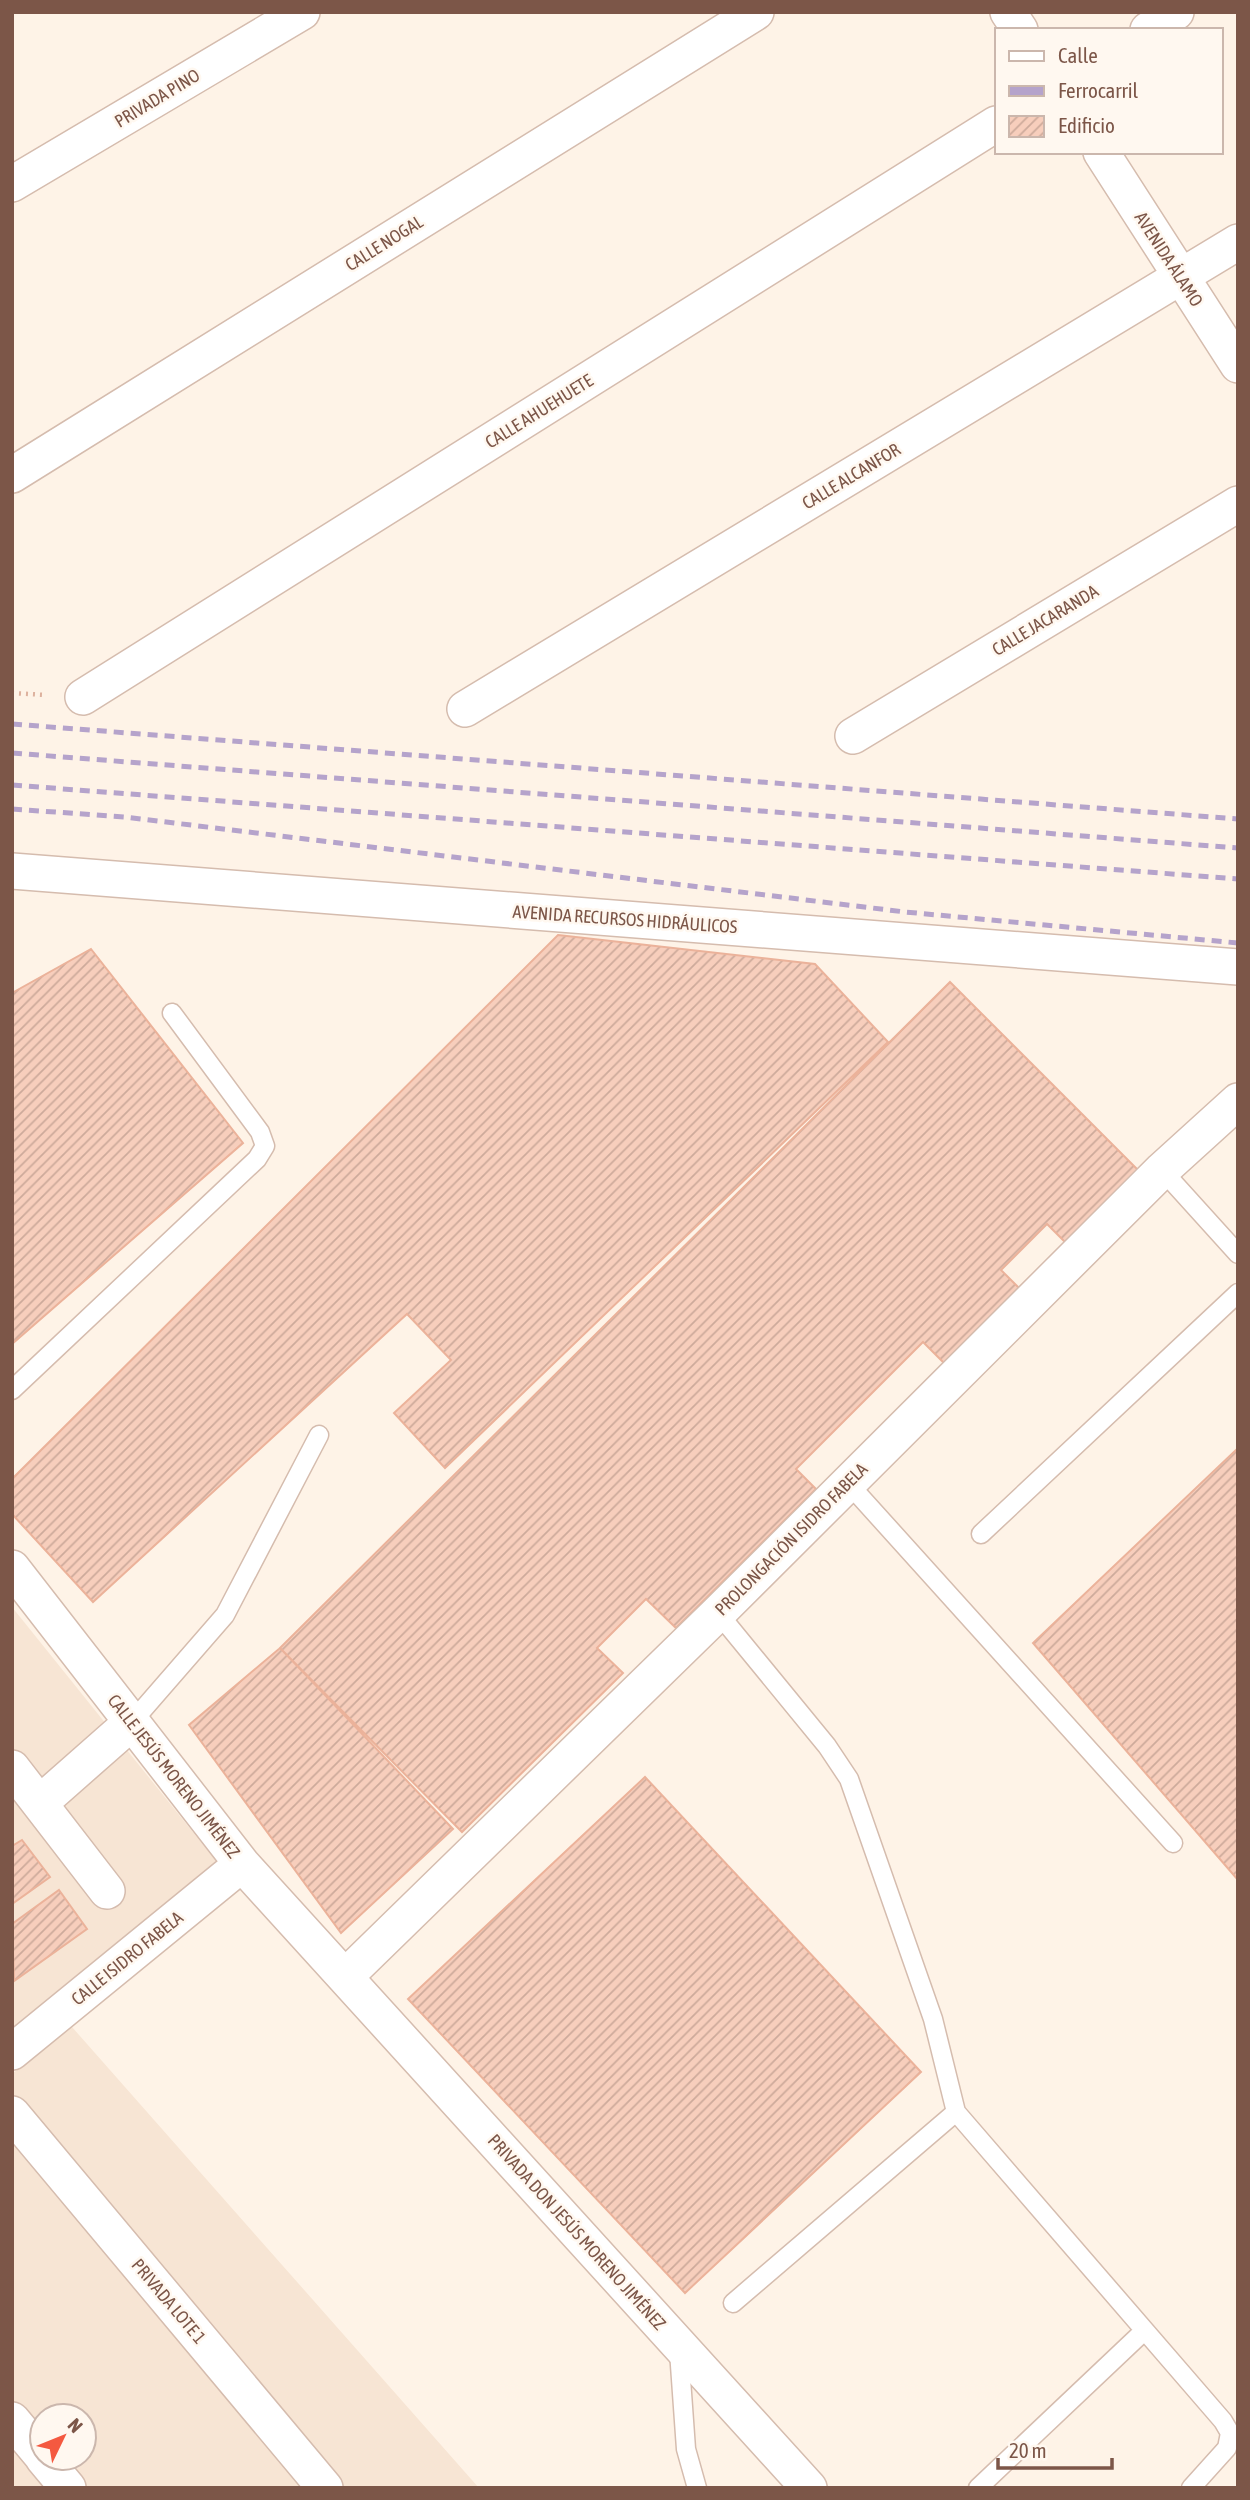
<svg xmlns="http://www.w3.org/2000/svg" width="1250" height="2500" font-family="'Asap Condensed',sans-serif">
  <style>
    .residential { fill: #f7e5d4; fill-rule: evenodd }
    .building { fill: url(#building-hatch); stroke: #ebb29a; stroke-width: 2 }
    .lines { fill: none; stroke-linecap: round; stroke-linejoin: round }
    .service-casing { stroke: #d5bcae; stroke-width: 21 }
    .minor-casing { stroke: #d5bcae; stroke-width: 38 }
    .path { stroke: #ddb19e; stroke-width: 4.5; stroke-dasharray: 2 5; stroke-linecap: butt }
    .service { stroke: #fff; stroke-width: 18 }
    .minor { stroke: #fff; stroke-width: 35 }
    .rail { stroke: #b5a3cb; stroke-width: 5; stroke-dasharray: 10 7; stroke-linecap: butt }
    .labels { text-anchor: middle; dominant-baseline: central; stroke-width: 5; stroke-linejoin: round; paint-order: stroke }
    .street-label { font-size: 18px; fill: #7c5648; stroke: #fff8f0 }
  </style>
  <defs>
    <pattern id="building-hatch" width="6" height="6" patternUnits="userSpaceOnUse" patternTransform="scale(1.75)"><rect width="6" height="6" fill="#f7cebc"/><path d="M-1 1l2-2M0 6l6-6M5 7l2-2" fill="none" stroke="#cdaa9b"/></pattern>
  </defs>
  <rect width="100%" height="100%" fill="#fef3e7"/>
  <path class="residential" d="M12 1607 237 1887 12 2064Z
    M72 2027 479 2488H12V2074ZM42 2416H84V2458H42Z"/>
  <path class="building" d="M558 935 815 964 888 1042 445 1468 394 1413 451 1360 407 1314 93 1602 12 1514V1479Z
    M91 949 243 1143 12 1344V993Z
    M950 982 1142 1174 1069 1246 1047 1224 1001 1270 1027 1296 952 1371 923 1342 796 1469 816 1489 676 1628 646 1599 597 1648 623 1673 462 1832 280 1648Z
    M1238 1448V1880L1033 1643Z
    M280 1648 453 1829 341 1933 189 1725Z
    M645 1777 921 2072 685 2293 408 1999Z
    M22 1840 50 1877 12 1904V1846Z
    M59 1890 87 1929 14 1981 12 1924Z"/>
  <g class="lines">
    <g class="service-casing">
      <path id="service" d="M1162 1170 1238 1254
        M12 1390 257 1159 265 1146 260 1132 172 1013
        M848 1483 1173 1843
        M981 1534 1238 1293
        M718 1613 827 1746 849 1779 933 2019 956 2112 733 2303
        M132 1722 225 1615 319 1435
        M956 2112 1223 2421 1230 2433 1227 2448 1191 2488
        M679 2351 686 2449 697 2488
        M978 2488 1144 2331"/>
    </g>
    <g class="minor-casing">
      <path id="minor" d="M1008 12 1020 30
        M1148 30 1176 12
        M1101 152 1238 365
        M12 184 302 12
        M12 475 756 12
        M83 697 996 124
        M465 709 1238 242
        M853 736 1238 504
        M12 871 1238 967
        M12 1568 242 1864 809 2488
        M12 1768 107 1891
        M40 1803 132 1722
        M345 1977 718 1613 1162 1170 1238 1101
        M12 2052 242 1864
        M12 2114 325 2488
        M12 2420 42 2456
        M43 2458 68 2488"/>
    </g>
    <path class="path" d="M12 693 46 695"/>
    <use href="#service" class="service"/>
    <use href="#minor" class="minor"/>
    <path class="rail" d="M12 724 1238 819
      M12 753 1238 848
      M12 785 1238 879
      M12 809 125 817 905 912 1238 943"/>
  </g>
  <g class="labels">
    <g class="street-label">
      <text transform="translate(157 98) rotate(-31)">PRIVADA PINO</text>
      <text transform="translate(384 243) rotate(-32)">CALLE NOGAL</text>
      <text transform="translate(1169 259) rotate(57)">AVENIDA ÁLAMO</text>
      <text transform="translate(539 411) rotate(-32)">CALLE AHUEHUETE</text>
      <text transform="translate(851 476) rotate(-31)">CALLE ALCANFOR</text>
      <text transform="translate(1045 620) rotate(-31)">CALLE JACARANDA</text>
      <text transform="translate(625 919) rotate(4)">AVENIDA RECURSOS HIDRÁULICOS</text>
      <text transform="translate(791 1539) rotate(-45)">PROLONGACIÓN ISIDRO FABELA</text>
      <text transform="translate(174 1776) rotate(52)">CALLE JESÚS MORENO JIMÉNEZ</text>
      <text transform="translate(127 1958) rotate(-39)">CALLE ISIDRO FABELA</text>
      <text transform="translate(577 2232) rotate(48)">PRIVADA DON JESÚS MORENO JIMÉNEZ</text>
      <text transform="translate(169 2301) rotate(50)">PRIVADA LOTE 1</text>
    </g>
  </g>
  <rect width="1250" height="2500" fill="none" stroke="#7c5648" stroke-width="28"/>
  <rect x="995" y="28" width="228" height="126" fill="#fff8f0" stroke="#cbb7ad" stroke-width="2"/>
  <rect x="1009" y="51" width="35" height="10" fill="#ffffff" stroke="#cbb7ad" stroke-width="2"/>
  <text x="1058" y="63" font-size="21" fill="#7c5648">Calle</text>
  <rect x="1009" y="86" width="35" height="10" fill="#b5a3cb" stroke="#cbb7ad" stroke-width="2"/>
  <text x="1058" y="98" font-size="21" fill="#7c5648">Ferrocarril</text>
  <rect x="1009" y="116" width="35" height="21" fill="url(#building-hatch)" stroke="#cbb7ad" stroke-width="2"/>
  <text x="1058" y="133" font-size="21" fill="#7c5648">Edificio</text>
  <g transform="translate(63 2437) rotate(47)"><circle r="33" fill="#fff8f0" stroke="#cbb7ad" stroke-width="2"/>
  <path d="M0-5L12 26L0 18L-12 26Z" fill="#f45940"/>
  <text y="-10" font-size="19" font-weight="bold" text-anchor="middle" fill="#7c5648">N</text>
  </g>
  <path d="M998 2458v10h114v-10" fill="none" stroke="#7c5648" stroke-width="3.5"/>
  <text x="1009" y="2458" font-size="21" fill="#7c5648" stroke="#fff8f0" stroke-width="5" paint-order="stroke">20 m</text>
</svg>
